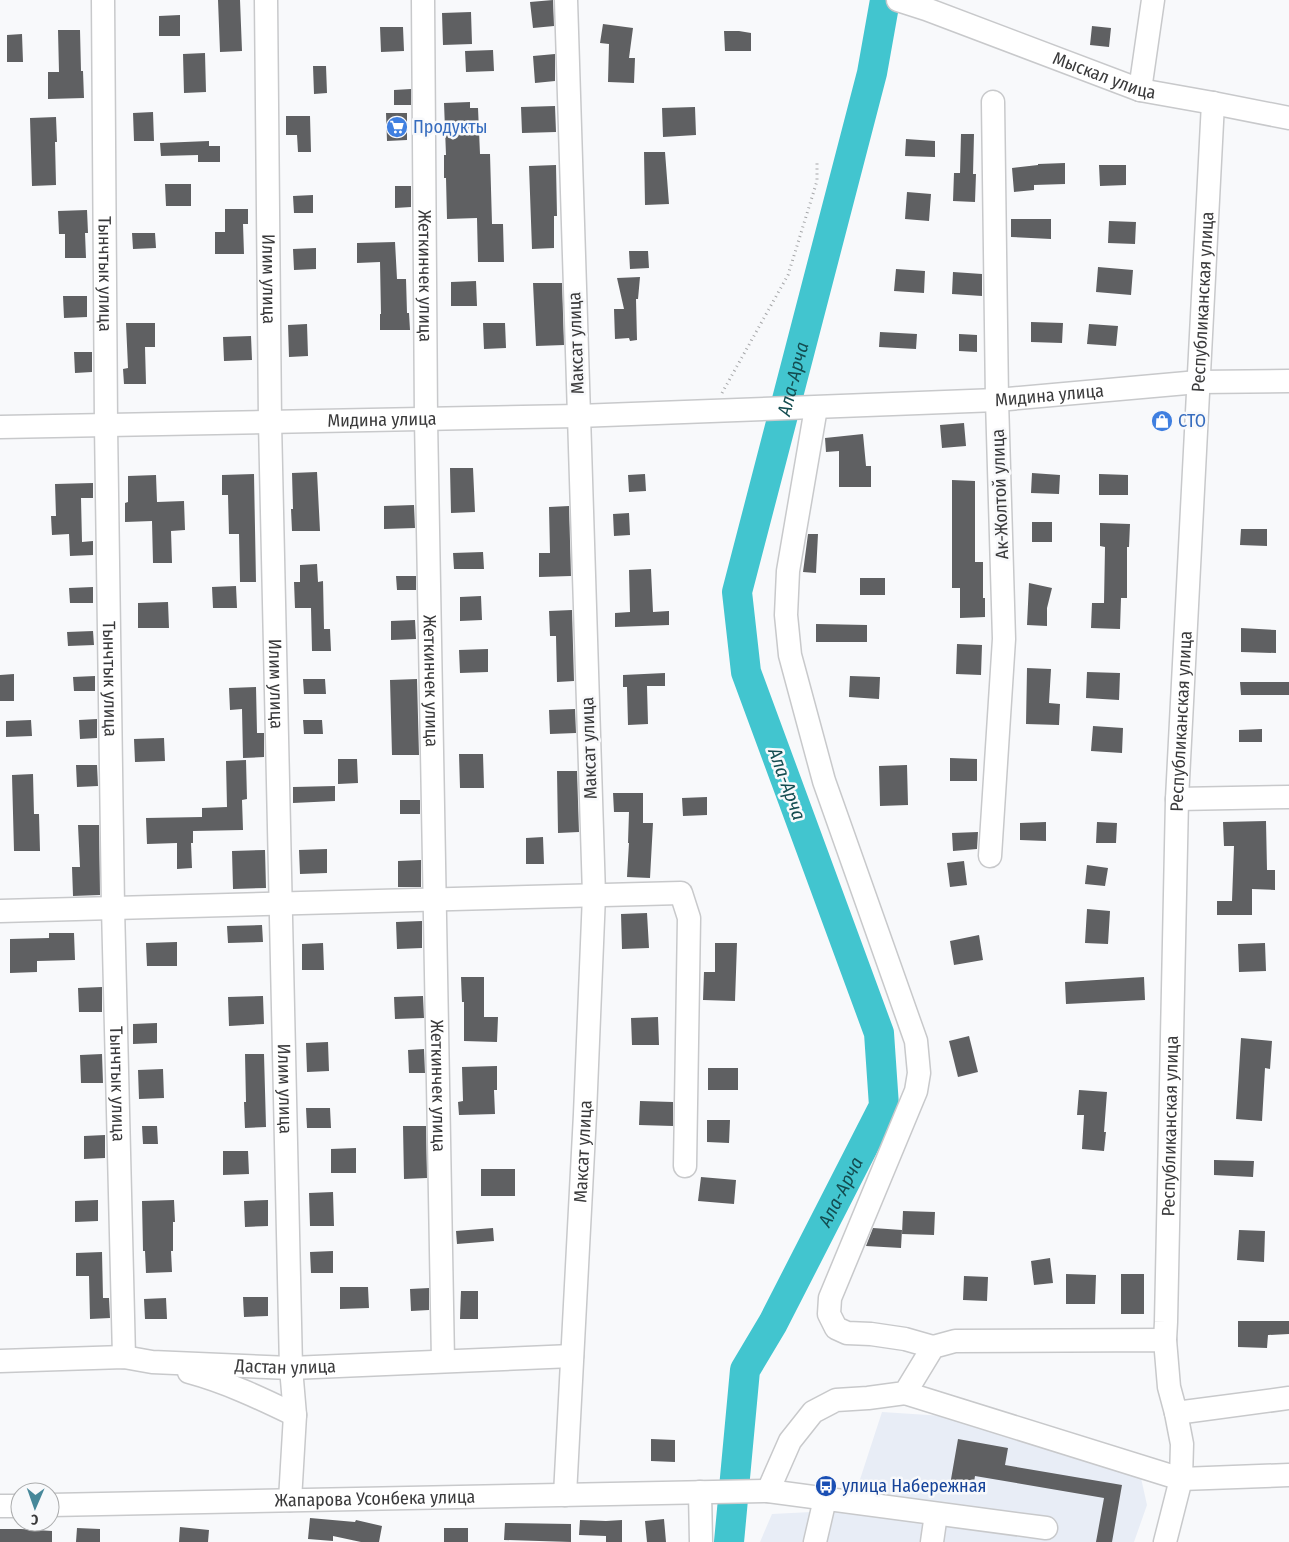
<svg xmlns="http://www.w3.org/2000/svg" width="1289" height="1542" font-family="'Fira Sans Condensed',sans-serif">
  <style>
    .built { fill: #e8edf6 }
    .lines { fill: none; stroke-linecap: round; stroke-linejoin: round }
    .river { stroke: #42c5cf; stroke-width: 30 }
    .building { fill: #5f6062 }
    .minor-casing { stroke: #c8c9cb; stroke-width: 25 }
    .path { stroke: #a5a6a8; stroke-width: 3; stroke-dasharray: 1 4; stroke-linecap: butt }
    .minor { stroke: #fff; stroke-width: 22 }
    .labels { text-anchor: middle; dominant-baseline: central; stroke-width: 5; stroke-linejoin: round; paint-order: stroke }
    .street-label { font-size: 18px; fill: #3a3a3b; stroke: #f8f9fb }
    .shop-label { font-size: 18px; fill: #366cbe; stroke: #f8f9fb; text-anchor: start }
    .transit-label { font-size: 18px; fill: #164399; stroke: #f8f9fb; text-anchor: start }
    .water-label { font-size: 19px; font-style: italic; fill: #144d51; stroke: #f8f9fb }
  </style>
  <rect width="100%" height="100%" fill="#f8f9fb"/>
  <path class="built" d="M882 1412 959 1417 1141 1478 1147 1505 1134 1542H760L772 1514 850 1510Z"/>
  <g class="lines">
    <path class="river" id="s1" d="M729 1542 745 1370 773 1323 884 1106 879 1033 746 672 737 592 872 73 885 0"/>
  </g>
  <path class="building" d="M218 0H240L242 51 220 52Z
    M553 0 554 26 533 28 530 2Z
    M471 12 472 44 443 45 442 13Z
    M180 15V36H159V16Z
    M603 24 633 28 629 58H635L634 83 608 82 609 44 600 43Z
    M1092 26 1111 28 1109 47 1090 45Z
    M380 27H403L404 51 381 52Z
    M58 30H80L81 71H83L84 98 48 99V72H59Z
    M724 31H739L751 33V51H725Z
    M22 34 23 62H7V35Z
    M493 50 494 71 466 72 465 51Z
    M205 53 206 92 184 93 183 54Z
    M555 54V81L535 83 533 56Z
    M313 66H326L327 93 314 94Z
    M411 89V105H394V90Z
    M470 102V108H478L480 154H490L492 224H503L504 262H478L477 218 447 219 446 178H444V155H446L444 103Z
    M555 106 556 132 522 133 521 107Z
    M695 107 696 135 663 137 662 108Z
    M153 112 154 141H134L133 113Z
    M386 113H407V140L387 141Z
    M286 116H310L311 152H298L297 135H286Z
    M56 117 57 142H55L56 185 32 186 30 118Z
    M961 134H974L973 174H976L975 202 953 201 954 173H960Z
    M906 139 935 141V157L905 156Z
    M209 141V146H220V162H198V155L161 156 160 143Z
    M644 152H665L669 204 645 205Z
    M1065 163V184L1034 185V190L1014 192 1012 168 1038 165V164Z
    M556 165 557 216H554V248L532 249 529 166Z
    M1099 165H1126V185L1100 186Z
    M165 184H191V206H166Z
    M395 186H411V207L395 208Z
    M907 192 931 194 929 221 905 219Z
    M313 195V213H294L293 196Z
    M225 209H248V224H243L244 254H215V232H225Z
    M87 210 88 233H85L86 258H65V234H59L58 211Z
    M1011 219H1051V239L1011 237Z
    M1109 221 1136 222 1135 244 1108 243Z
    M132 233H155L156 248 133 249Z
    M395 242 397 279H406L407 313H409L410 330H380V314H381L380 262 357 263V243Z
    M316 248V269L294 270 293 249Z
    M629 251H648L649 268 630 269Z
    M1098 267 1133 270 1131 295 1096 292Z
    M896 269 925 271 924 293 894 291Z
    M953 272 982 274V296L952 294Z
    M640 277 638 299H636L637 340 630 341 629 338 615 339 614 309H624L617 278Z
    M476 281 477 306H451V282Z
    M533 283H562L564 345 536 346Z
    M63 296H87V317L64 318Z
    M1031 322 1063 323 1062 343 1031 342Z
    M126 323H155V347H145L146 384H124L123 369 128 368Z
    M483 323H505L506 348 484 349Z
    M307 324 308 356 289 357 288 325Z
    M1089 324 1118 326 1116 346 1087 344Z
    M880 332 917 334 916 349 879 347Z
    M959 334 977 335V352L959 351Z
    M251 336 252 360 224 361 223 337Z
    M74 352H92V372L75 373Z
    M964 423 966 446 942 448 940 425Z
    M863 434 866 466H871V487H839V451L826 452 825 438Z
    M450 468H473L475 512 451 513Z
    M317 472 320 531H292L291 509H293L292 473Z
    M1032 473 1060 475 1059 494 1031 493Z
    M254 474 256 582H240L239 534H229L228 495H222V475Z
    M645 474 646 491 629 492 628 475Z
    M1099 474 1128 475V495H1099Z
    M156 475 157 502 184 501 185 530 171 531 172 563H153L152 521 125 522V503L128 502V476Z
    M952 480 975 481V562H983V598H985V617L960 618V588H952Z
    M93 483V498H81L82 542 93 541V555L70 556 69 534 52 535 51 516H56L55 484Z
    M414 505 415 528 384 529V506Z
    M569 506 571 576 539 577V553H550L549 507Z
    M629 513 630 535 614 536 613 514Z
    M1032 522H1052V542H1032Z
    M1100 523 1130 524 1129 547H1127V598H1121L1120 629 1091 628 1092 603H1104L1105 547 1100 546Z
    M1241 529H1267V546L1240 545Z
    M808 534H818L816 573 803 572Z
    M483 552 484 569H454L453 553Z
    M317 564 318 582 323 581 324 629H330L331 651H312L311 608H295L294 582H300V565Z
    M651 569 653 612 669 611V625L615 627V613L630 612 629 570Z
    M396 576H416V590H397Z
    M860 578H885V595H860Z
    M1029 583 1052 588 1047 608V626L1027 625Z
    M236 586 237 608H213L212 587Z
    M93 587V603H70L69 588Z
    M481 596 482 620 460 621V597Z
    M168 602 169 628H138V603Z
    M572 610 574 681 557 682 556 636H550L549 611Z
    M415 620 416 639 391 640V621Z
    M816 624 867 625V642H816Z
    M1241 628 1276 630V653L1241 652Z
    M93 631 94 645 68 646 67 632Z
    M957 644 982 645 981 675 956 674Z
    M488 649V672L460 673 459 650Z
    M1027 668 1051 669 1049 703 1060 704 1059 725 1026 724Z
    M1087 672 1120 673 1119 700 1086 698Z
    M665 673V686H647L648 724 628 725 627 687H623V675Z
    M14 674V701H0V675Z
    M95 676V691H74L73 677Z
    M850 676 880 677 879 699 849 697Z
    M303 679H325L326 694H304Z
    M417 679 419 755H392L390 680Z
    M1240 682H1289V695H1241Z
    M256 687 257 733H264V757L243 758 242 709 230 710 229 688Z
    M575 709 576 733 550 734 549 710Z
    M97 719V738L80 739 79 720Z
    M31 720 32 736 6 737V721Z
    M303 720H322L323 734H304Z
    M1093 726 1123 728 1122 753 1091 751Z
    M1262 729V742H1239V730Z
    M164 738 165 761 135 762 134 739Z
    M459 754H483L484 788H460Z
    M950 758 977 759V781H950Z
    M338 759H357L358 783 338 784Z
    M246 760 247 799 242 800 243 830 193 831V843H191L192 868 177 869V843L147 844 146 818 202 817V808L227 807 226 761Z
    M76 765H97L98 786 77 787Z
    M907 765 908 805 880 806 879 766Z
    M557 771H577L579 832 558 833Z
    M33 774 34 814H39L40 851H14L12 775Z
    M335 786V801L293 803V787Z
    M613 793H643V823H653L650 878 627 877 629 843H628L629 812H614Z
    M707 797V815L683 816 682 798Z
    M400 800H420V814H400Z
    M1266 821 1267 870H1275V890L1252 889V915H1217V901H1232L1234 846H1224L1223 822Z
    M1046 822V841L1020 840V823Z
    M1097 822 1117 823 1116 843H1096Z
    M78 825H99L100 895 73 896 72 867H80Z
    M978 832 977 849 953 851 952 833Z
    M543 837 544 864H526V838Z
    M327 849V873L300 874 299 850Z
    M265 850 266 888 233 889 232 851Z
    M421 860V887H398V861Z
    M964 861 967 885 950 887 947 863Z
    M1087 865 1108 868 1105 886 1085 884Z
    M1087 909 1110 911 1108 944 1085 943Z
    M647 913 649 948 622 949 621 914Z
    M422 921V948L397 949 396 922Z
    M262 925 263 942 228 943 227 926Z
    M49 933H74L75 960 37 961V972L10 973V939L49 938Z
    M979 935 983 960 954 965 950 941Z
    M177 942V966H147L146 943Z
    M323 943 324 970H302V944Z
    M715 943H737L735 1001 703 1000 704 972H715Z
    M1265 943 1266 971 1239 972 1238 944Z
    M461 977H484V1017H498L497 1042 464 1041V1002H462Z
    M1144 977 1145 1000 1066 1004 1065 982Z
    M102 987V1012H79L78 988Z
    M263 996 264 1024 229 1026 228 997Z
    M423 996 424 1018 395 1019 394 997Z
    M658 1017 659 1045H632L631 1018Z
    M157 1023V1043L133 1044V1024Z
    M969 1036 978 1072 958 1077 949 1041Z
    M1241 1038 1272 1041 1270 1069 1265 1068 1262 1121 1236 1119Z
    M328 1042 329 1071 307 1072 306 1043Z
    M424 1049 425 1073H409L408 1050Z
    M102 1054 103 1083H81L80 1055Z
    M245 1054H264L266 1127 245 1128 244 1102H246Z
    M497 1066V1090H494L495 1114 459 1115 458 1102 463 1101 462 1067Z
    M708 1068H738V1090H708Z
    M163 1069 164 1098 139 1099 138 1070Z
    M1079 1090 1107 1092 1104 1132H1106L1104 1151 1082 1149 1084 1115H1077Z
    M640 1101 673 1102V1126L639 1125Z
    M306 1108H330L331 1128H307Z
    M707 1120H730L729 1143 707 1142Z
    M142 1126H157L158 1144H143Z
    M403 1126H426L427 1178 404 1179Z
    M105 1135V1158L84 1159V1136Z
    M356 1148V1173H331V1149Z
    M223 1151H248L249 1174 223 1175Z
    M1214 1160 1254 1161 1253 1177 1214 1175Z
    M481 1169H515V1196H481Z
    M701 1177 736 1180 734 1204 698 1201Z
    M333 1192 334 1226H310L309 1193Z
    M98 1200V1221L75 1222V1201Z
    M174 1200 175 1222H173V1251H171L172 1272 146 1273 145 1251H143L142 1201Z
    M268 1200V1226L245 1227 244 1201Z
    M903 1211 935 1212 934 1235 902 1234Z
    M493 1228 494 1241 457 1244 456 1231Z
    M873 1228 902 1230 901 1248 866 1246Z
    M1239 1230 1265 1231 1264 1262 1237 1260Z
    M333 1251V1273H311L310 1252Z
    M102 1252 103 1298H109L110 1318 90 1319 89 1276H76V1253Z
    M1050 1258 1053 1283 1034 1285 1031 1261Z
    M1066 1274 1096 1275 1095 1304H1066Z
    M1121 1274H1144V1314H1121Z
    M964 1276 988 1277 987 1301 963 1300Z
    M340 1287H368L369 1308 340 1309Z
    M429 1288V1310L411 1311 410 1289Z
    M461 1291H478V1319H460Z
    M243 1297H268V1316L244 1317Z
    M166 1298 167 1319H145L144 1299Z
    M1238 1321H1289V1334L1268 1335 1267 1348 1238 1347Z
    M651 1439 675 1440V1462L651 1461Z
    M958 1439 1008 1448 1005 1465 1122 1485 1112 1542H1096L1104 1498 975 1476 973 1489 950 1485Z
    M310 1518 355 1522 356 1520 382 1526 379 1542H361L333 1536V1541L308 1539Z
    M664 1519 666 1542H647L645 1521Z
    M580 1520 606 1521 622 1520V1542H606V1536L579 1535Z
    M505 1523 571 1524V1542L504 1540Z
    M180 1527 209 1530 208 1542H179Z
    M77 1528 100 1529V1542H76Z
    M444 1528H468V1542H444Z
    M0 1529H21L52 1531V1542H0Z"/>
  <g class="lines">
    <g class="minor-casing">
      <g id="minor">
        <path id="s2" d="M103 0 106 425 113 907 124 1357"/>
        <path id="s3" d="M266 0 270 422 291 1368 295 1415 290 1500"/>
        <path id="s4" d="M423 0 426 419 443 1361"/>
        <path id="s5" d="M898 0 926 9 1140 90 1213 103 1289 118"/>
        <path d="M1140 90 1153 0"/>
        <path d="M816 408 788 571 786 615 790 655 824 781 916 1041 919 1073 916 1091 830 1298 829 1314 836 1328 847 1333 871 1334 905 1339 933 1347"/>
        <path id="s6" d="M0 427 578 416 997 400 1198 382 1289 381"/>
        <path d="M1177 799 1289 797"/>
        <path d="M990 856 1004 639 997 400 993 102"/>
        <path d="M0 911 681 893 689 918 685 1166"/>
        <path id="s7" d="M1165 1340 1166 1322 1177 799 1213 103"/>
        <path id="s8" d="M0 1361 124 1357 152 1362 291 1368 572 1356"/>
        <path d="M189 1372C226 1382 260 1398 295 1415"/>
        <path d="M905 1393 1181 1479 1289 1475"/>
        <path d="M768 1491 790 1441 813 1412 836 1400 868 1398 905 1393 933 1347 955 1341 1165 1340 1169 1387 1176 1413 1289 1398"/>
        <path d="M700 1492 701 1542"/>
        <path id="s9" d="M565 1495 585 1114 594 895 566 0"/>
        <path id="s10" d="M50 1505 768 1491 1046 1528"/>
        <path d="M0 1506H20"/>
        <path d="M815 1542 825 1499"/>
        <path d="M932 1542 936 1514"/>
        <path d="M1165 1542 1181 1479 1182 1444 1176 1413"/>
      </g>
    </g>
    <path class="path" d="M722 393 788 275 817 181V160"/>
    <use href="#minor" class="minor"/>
  </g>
  <defs>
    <g id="supermarket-disc" transform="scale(1.125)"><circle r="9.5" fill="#3f7fe0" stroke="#f8f9fb"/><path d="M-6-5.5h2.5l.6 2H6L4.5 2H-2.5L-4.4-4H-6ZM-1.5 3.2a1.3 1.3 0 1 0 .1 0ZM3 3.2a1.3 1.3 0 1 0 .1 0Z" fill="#fff"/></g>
    <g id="shop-disc" transform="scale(1.125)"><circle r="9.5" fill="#3f7fe0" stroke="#f8f9fb"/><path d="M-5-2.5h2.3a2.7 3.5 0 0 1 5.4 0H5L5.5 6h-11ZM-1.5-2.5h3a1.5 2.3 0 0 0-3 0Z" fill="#fff"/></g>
    <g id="bus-disc" transform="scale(1.125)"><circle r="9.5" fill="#1a4fb4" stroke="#f8f9fb"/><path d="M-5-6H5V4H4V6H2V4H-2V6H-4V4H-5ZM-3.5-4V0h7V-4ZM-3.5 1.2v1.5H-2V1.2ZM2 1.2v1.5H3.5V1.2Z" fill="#fff"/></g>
  </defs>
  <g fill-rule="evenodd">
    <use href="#supermarket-disc" x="397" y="127"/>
    <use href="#shop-disc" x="1162" y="421"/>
    <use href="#bus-disc" x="826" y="1486"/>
  </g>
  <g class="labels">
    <g class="street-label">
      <text stroke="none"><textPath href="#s5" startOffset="220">Мыскал улица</textPath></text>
      <text stroke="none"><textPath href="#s2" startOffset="274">Тынчтык улица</textPath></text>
      <text stroke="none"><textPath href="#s4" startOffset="276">Жеткинчек улица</textPath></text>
      <text stroke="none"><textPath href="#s3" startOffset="279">Илим улица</textPath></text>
      <text stroke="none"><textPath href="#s7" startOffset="1039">Республиканская улица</textPath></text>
      <text transform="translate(576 343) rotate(-92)">Максат улица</text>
      <text stroke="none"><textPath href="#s6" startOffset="1050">Мидина улица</textPath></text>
      <text stroke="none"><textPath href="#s6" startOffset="382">Мидина улица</textPath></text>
      <text transform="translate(1000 494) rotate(-92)">Ак-Жолтой улица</text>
      <text stroke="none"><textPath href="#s2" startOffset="679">Тынчтык улица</textPath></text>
      <text stroke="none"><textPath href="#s4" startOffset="681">Жеткинчек улица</textPath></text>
      <text stroke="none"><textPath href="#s3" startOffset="684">Илим улица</textPath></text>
      <text stroke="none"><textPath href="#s7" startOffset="619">Республиканская улица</textPath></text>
      <text transform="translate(589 748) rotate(-92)">Максат улица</text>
      <text stroke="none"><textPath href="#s2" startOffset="1084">Тынчтык улица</textPath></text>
      <text stroke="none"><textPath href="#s4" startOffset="1086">Жеткинчек улица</textPath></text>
      <text stroke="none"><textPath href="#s3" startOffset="1089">Илим улица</textPath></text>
      <text stroke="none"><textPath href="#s7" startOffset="214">Республиканская улица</textPath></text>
      <text stroke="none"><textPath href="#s9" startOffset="344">Максат улица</textPath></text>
      <text stroke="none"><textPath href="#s8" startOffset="286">Дастан улица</textPath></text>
      <text stroke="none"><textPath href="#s10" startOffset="325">Жапарова Усонбека улица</textPath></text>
    </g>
    <g class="shop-label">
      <text x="413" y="127">Продукты</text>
      <text x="1178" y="421">СТО</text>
    </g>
    <g class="transit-label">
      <text x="842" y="1486">улица Набережная</text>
    </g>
    <g class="water-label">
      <text stroke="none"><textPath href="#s1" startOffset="1230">Ала-Арча</textPath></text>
      <text transform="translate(787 784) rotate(70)">Ала-Арча</text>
      <text stroke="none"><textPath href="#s1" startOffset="375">Ала-Арча</textPath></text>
    </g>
  </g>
  <g transform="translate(35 1507) rotate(182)"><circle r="24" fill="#f8f9fb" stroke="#acadae"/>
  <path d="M0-4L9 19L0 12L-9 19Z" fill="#47889a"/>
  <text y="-8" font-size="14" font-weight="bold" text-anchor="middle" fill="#3a3a3b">С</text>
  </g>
</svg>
